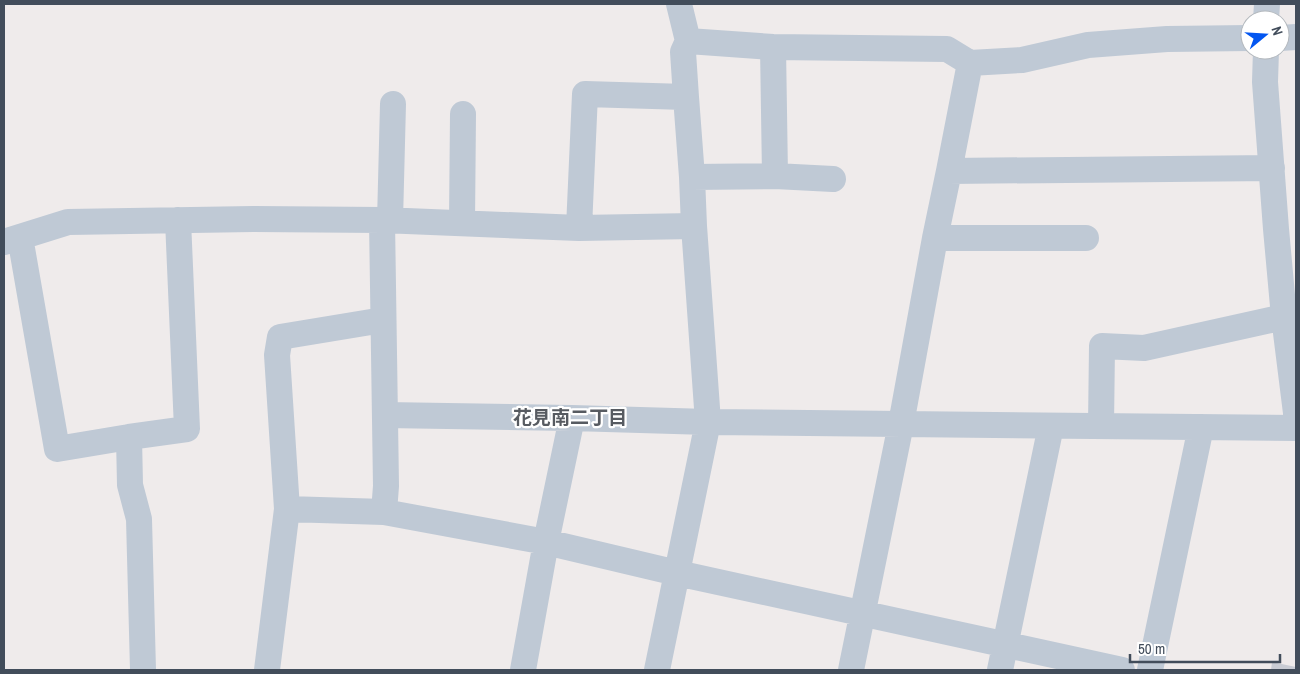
<svg xmlns="http://www.w3.org/2000/svg" width="1300" height="674" font-family="'Archivo Narrow','Noto Sans JP',sans-serif">
  <style>
    .building { fill: #c9ccd4 }
    .lines { fill: none; stroke-linecap: round; stroke-linejoin: round }
    .minor { stroke: #bfc9d5; stroke-width: 26 }
    .labels { text-anchor: middle; dominant-baseline: central; stroke-width: 4.5; stroke-linejoin: round; paint-order: stroke }
    .neighbourhood-label { font-size: 19px; font-weight: bold; fill: #575b61; stroke: #fff }
  </style>
  <rect width="100%" height="100%" fill="#efebeb"/>
  <path class="building" d="M1272 662 1296 667V670H1271Z"/>
  <g class="lines">
    <path class="minor" d="M1266 20 1267 4
      M1280 38 1296 37
      M688 41 773 47 947 49 970 63 1022 60 1088 45 1167 39 1250 38
      M773 47 775 176
      M1266 50 1265 82 1276 229 1284 317 1296 413
      M949 171 1272 168
      M692 177 775 176 833 179
      M390 221 393 104
      M462 223 463 114
      M579 228 585 94 686 97
      M20 237 57 449 129 437 187 429 178 220
      M935 238H1086
      M4 242 68 222 253 219 382 220 579 228 694 226
      M385 415 572 418 708 422 1296 428
      M1101 426 1102 346 1144 348 1284 317
      M129 437 130 485 139 519 143 670
      M287 509 277 355 280 337 383 320
      M384 512 546 542 677 573 1122 670
      M267 670 287 509 384 512 386 486 382 220
      M523 670 546 542 572 418
      M657 670 708 422 694 226 692 177 686 97 683 52 688 41 679 4
      M851 670 901 424 935 238 949 171 970 63
      M1000 670 1051 426
      M1150 670 1201 427"/>
  </g>
  <g class="labels">
    <g class="neighbourhood-label">
      <text x="570" y="417">花見南二丁目</text>
    </g>
  </g>
  <rect width="1300" height="674" fill="none" stroke="#424d5b" stroke-width="10"/>
  <g transform="translate(1265 35) rotate(72)"><circle r="24" fill="#ffffff" stroke="#b3b8bd"/>
  <path d="M0-4L9 19L0 12L-9 19Z" fill="#0356f1"/>
  <text y="-8" font-size="14" font-weight="bold" text-anchor="middle" fill="#424d5b">N</text>
  </g>
  <path d="M1130 654v8h150v-8" fill="none" stroke="#424d5b" stroke-width="2.5"/>
  <text x="1138" y="654" font-size="15" fill="#424d5b" stroke="#ffffff" stroke-width="4" paint-order="stroke">50 m</text>
</svg>
